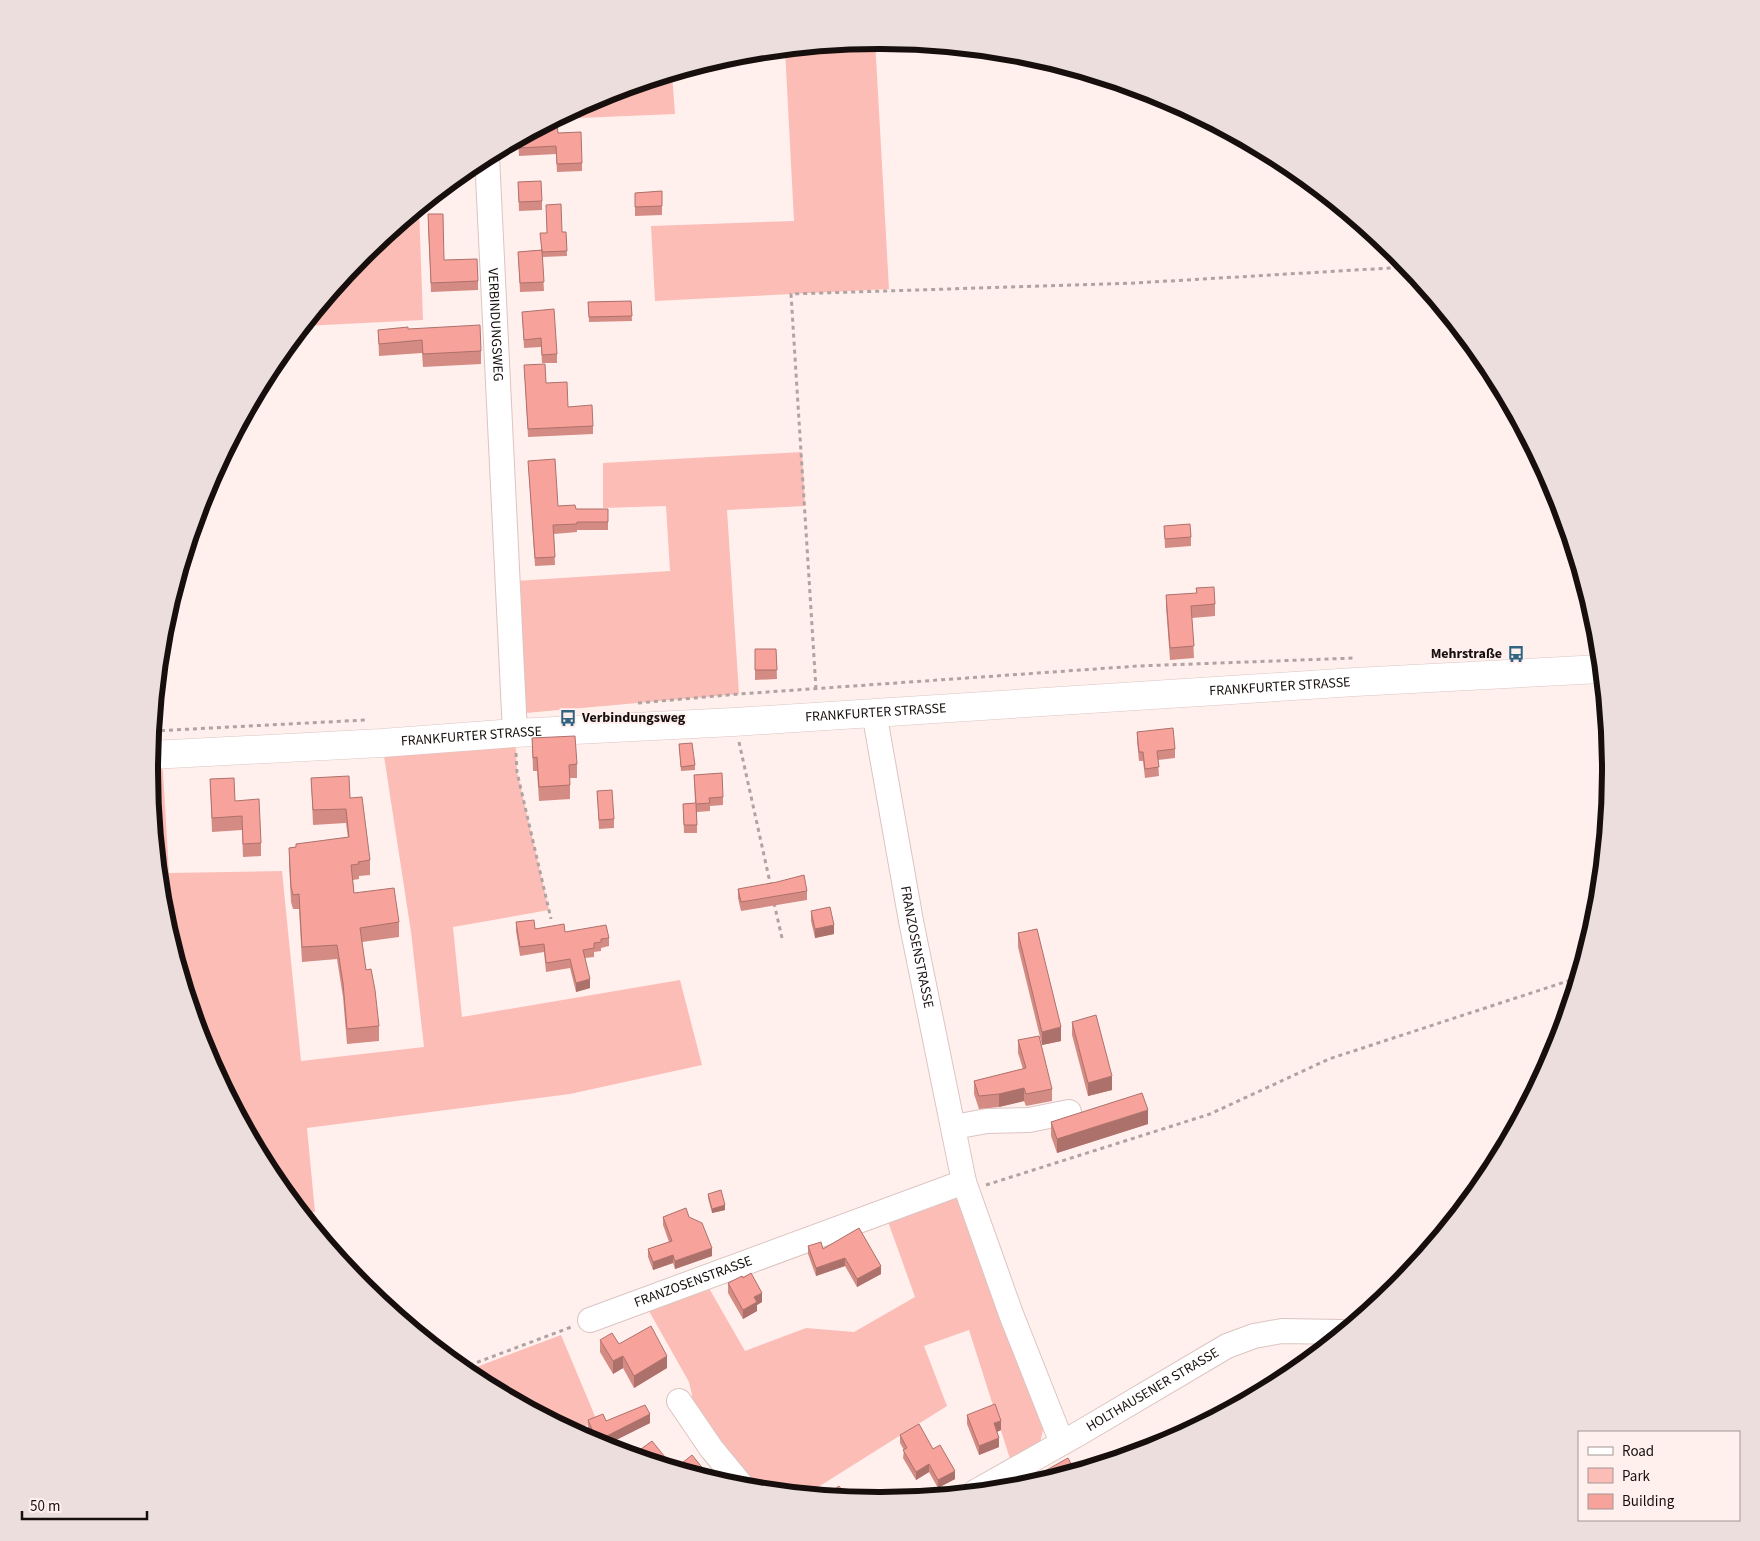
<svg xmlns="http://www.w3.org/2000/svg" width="1760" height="1541" font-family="'Source Sans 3',sans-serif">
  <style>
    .green { fill: #fcbdb7 }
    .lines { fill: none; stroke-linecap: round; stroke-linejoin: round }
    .minor-casing { stroke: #dcc4c1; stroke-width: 26 }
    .major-casing { stroke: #dcc4c1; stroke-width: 29 }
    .path { stroke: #b0a3a2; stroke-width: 3; stroke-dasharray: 4 4; stroke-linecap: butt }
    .minor { stroke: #fff; stroke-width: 24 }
    .major { stroke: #fff; stroke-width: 28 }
    .wall { fill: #d48b84 }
    .shaded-wall { fill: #ad716c }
    .building { fill: #f7a29a; stroke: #ad716c }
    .labels { text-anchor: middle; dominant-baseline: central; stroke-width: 4; stroke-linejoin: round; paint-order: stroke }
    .street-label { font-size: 14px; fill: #170f0e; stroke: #fff0ee }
    .poi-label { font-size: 14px; font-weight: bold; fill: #170f0e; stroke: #fff0ee; text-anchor: end }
    .rim { fill: none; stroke: #170f0e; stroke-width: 6 }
  </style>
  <rect width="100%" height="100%" fill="#fff0ee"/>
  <path class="green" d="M875 40 889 289 655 301 651 226 794 221 785 49Z
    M672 74 675 114 556 119 601 96Z
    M419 208 423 320 304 326 364 254Z
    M802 452 805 506 727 510 739 694 514 714 515 581 670 571 666 506 603 508V463Z
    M515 733 517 772 549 910 453 927 462 1017 680 980 702 1065 570 1094 307 1128 315 1212 302 1213 272 1176 205 1050 163 913 150 770 151 755 162 754 169 873 282 871 301 1061 424 1047 411 932 382 743Z
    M958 1196 1043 1418V1430L1040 1443 1010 1459 969 1330 924 1346 947 1406 807 1494 748 1488 689 1401 692 1395 689 1382 645 1304 706 1283 745 1351 806 1328 854 1332 915 1297 886 1216Z
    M561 1335 597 1421 574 1431 474 1378 466 1371Z"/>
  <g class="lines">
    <g class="minor-casing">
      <g id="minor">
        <path id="s1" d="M487 156 515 733"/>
        <path id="s2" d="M874 712 911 921 964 1182 1011 1314 1062 1443"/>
        <path d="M954 1127 987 1121 1029 1120 1069 1112"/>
        <path id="s3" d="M590 1320 964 1182"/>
        <path d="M679 1401 711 1448 743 1487"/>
        <path id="s4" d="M975 1492 1078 1434 1227 1346 1254 1336 1282 1331 1342 1332"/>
      </g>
    </g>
    <g class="major-casing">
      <g id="major">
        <path id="s5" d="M151 755 382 743 515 733 734 722 1355 682 1601 669"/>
      </g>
    </g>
    <path class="path" d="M816 689 791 294 1135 283 1407 267
      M638 703 739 694 1138 666 1355 658
      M153 731 365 720
      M739 742 771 887
      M516 753 517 772 551 919
      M774 903 782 938
      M986 1185 1210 1114 1329 1059 1577 978
      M462 1368 574 1326"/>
    <use href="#minor" class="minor"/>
    <use href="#major" class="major"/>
  </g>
  <path class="wall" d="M546 125 558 133 582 163V171L557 172 556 154 519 156 518 139Z
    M518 182 542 201V210L519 211Z
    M662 191V215L635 216V193Z
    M428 223 444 260 478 281V290L431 292Z
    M562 232H566L567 256 542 257 544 291 520 292 518 252 541 250Z
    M631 301 632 321 589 322 588 302Z
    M522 312 557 354V363H542L541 347 524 348Z
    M378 330 481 351V364L423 367 422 353 379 356Z
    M524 365 546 383 568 407 593 426V434L528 437Z
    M528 461 558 506 576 509H608V530H577V532L554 534 555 565 535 566Z
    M1164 526 1191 537V546L1165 548Z
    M1166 595 1215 604V616L1192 618 1194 658 1170 660 1166 607Z
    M755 649H776L777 679 755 680Z
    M1137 732 1175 749V758L1158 760 1159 776 1145 778 1143 761H1139L1137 741Z
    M532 738 577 764V778H570V799L539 801 537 771H533Z
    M679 744 695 765V770L681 771Z
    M694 775 723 797V805L710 806V811L697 812V833H684L683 804 695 803Z
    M311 778 350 798 370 860V875L359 876V879L353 880 354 893 399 922V937L362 942 366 970 379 1026V1041L347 1044 343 997 337 959 302 962 299 909H293L291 902 289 863V848L348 838 346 823 313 825Z
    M210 779 235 801 261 843V856L243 857 242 830 212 832Z
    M597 791 614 819V828L599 829Z
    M738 889 807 891V900L741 911 738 898Z
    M811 911 834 934 815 938 811 921Z
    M516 922 535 929 609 938V946L601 948V951L594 952V957L585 958 590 988 576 992 570 968 546 972 544 952 520 956 516 931Z
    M1018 933 1061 1041 1042 1045 1018 947Z
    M1072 1022 1112 1090 1088 1096 1072 1035Z
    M1018 1040 1052 1089V1101L1026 1106 1024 1101 999 1107 979 1109 974 1094V1081L1023 1069 1018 1053Z
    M1051 1122 1148 1124 1057 1153 1051 1136Z
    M708 1194 725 1210 712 1213 708 1198Z
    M663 1217H689L712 1256 675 1269 673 1263 653 1270 648 1257V1249L669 1242 663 1225Z
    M859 1228 881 1274 857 1287 845 1266 816 1276 808 1254V1246L823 1249Z
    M743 1278 762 1302 757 1305V1311L743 1319 728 1293V1283Z
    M600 1340 619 1344 667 1368 634 1388 623 1368 613 1374 600 1352Z
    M967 1415 1001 1430 997 1432 999 1447 979 1455 967 1424Z
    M588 1420 606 1421 650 1423 604 1446 594 1442 588 1429Z
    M900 1435 933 1449 955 1479 938 1488 929 1472 916 1480 903 1458 904 1450 900 1443Z
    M637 1452 669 1466 637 1456Z
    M1075 1471 1034 1483V1477Z"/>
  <path class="shaded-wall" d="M834 925V934L815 938V929Z
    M590 979V988L576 992V983Z
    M1061 1027V1041L1042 1045V1032Z
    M1112 1076V1090L1088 1096V1083Z
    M1024 1088V1101L999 1107V1094Z
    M1148 1110V1124L1057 1153V1139Z
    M725 1205V1210L712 1213V1209Z
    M712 1248V1256L675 1269V1261Z
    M673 1255V1263L653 1270V1262Z
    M845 1258V1266L816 1276V1268Z
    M881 1266V1274L857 1287V1279Z
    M762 1293V1302L757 1305V1311L743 1319V1310L754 1297Z
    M623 1356V1368L613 1374V1361Z
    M667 1356V1368L634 1388V1376Z
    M650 1414V1423L604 1446 597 1444V1441Z
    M1001 1421V1430L994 1433V1423Z
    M999 1438V1447L979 1455V1446Z
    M929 1464V1472L916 1480V1472Z
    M955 1471V1479L938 1488V1480Z"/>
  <path class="building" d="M557 124 558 133 581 132 582 163 557 164 556 146 519 148V139L546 125Z
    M541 181 542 201 519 202 518 182Z
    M662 191V206L635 207V193Z
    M561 204 562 232H566L567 251 542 252 540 233H547L546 205Z
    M428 214H443L444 260 477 259 478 281 431 283Z
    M542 250 544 282 520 283 518 252Z
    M631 301 632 316 589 317 588 302Z
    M554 309 557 354 542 355 541 338 524 340 522 312Z
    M480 325 481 351 423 354 422 340 379 344 378 330 408 327V329Z
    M545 364 546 383 567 382 568 407 592 405 593 426 528 429 524 365Z
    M555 459 558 506 575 505 576 509H608V522H577V524L553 525 555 557 535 558 528 461Z
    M1190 524 1191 537 1165 539 1164 526Z
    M1214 587 1215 604 1191 606 1194 646 1170 648 1166 595 1197 593 1196 588Z
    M755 649H776L777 670H755Z
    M1173 728 1175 749 1157 751 1159 767 1145 769 1143 752H1139L1137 732Z
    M575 736 577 764 569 765 570 785 539 787 537 757 533 758 532 738Z
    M692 743 695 765 681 767 679 744Z
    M722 773 723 797 709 798 710 803 696 804 697 825H684L683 804 696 803 694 775Z
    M349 776 350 798 362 797 370 860 358 862 359 864 351 865 354 893 394 888 399 922 360 928 366 970 371 969 375 990 379 1026 347 1029 343 983 337 945 302 947 299 894 293 895 291 887 289 848 296 847V844L349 837 346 809 313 810 311 778Z
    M234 778 235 801 259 799 261 843 243 844 242 816 212 818 210 779Z
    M612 790 614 819 599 820 597 791Z
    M804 875 807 891 741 902 738 889 777 882Z
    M830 907 834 925 815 929 811 911Z
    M534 920 535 929 564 924 565 932 606 925 609 938 601 939V942L594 943V948L583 950 590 979 576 983 570 959 546 963 544 944 520 947 516 922Z
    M1037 929 1061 1027 1042 1032 1018 933Z
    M1096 1015 1112 1076 1088 1083 1072 1022Z
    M1039 1036 1052 1089 1026 1094 1024 1088 999 1094 979 1096 974 1081 1026 1068 1018 1040Z
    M1142 1093 1148 1110 1057 1139 1051 1122Z
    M721 1190 725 1205 712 1209 708 1194Z
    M686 1208 689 1217 702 1223 712 1248 675 1261 673 1255 653 1262 648 1249 672 1241 663 1217Z
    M859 1228 881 1266 857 1279 845 1258 816 1268 808 1246 821 1242 823 1249Z
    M751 1273 762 1293 754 1297 757 1302 743 1310 728 1283 742 1276 743 1278Z
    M651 1326 667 1356 634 1376 623 1356 613 1361 600 1340 612 1333 619 1344Z
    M995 1404 1001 1421 994 1423 999 1438 979 1446 967 1415Z
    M645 1405 650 1414 597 1441 588 1420 603 1414 606 1421Z
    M919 1424 933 1449 940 1445 955 1471 938 1480 929 1464 916 1472 903 1450 907 1448 900 1435Z
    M652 1441 669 1462 665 1465 642 1458 637 1452Z
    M692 1455 709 1476 707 1478 676 1468Z
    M1068 1458 1075 1471 1037 1482 1034 1477Z
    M839 1486 848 1498 825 1496Z"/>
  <defs>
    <g id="bus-bare" transform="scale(1.35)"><path d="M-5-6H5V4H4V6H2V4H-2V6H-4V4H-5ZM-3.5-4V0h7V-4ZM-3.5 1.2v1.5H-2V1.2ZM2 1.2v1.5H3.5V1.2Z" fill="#306480" stroke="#fff0ee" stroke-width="2.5" paint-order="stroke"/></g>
  </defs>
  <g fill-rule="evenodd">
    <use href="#bus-bare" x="1516" y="654"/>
    <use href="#bus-bare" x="568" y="718"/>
  </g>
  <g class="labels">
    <g class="street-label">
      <text stroke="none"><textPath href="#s1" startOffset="169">VERBINDUNGSWEG</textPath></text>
      <text stroke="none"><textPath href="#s5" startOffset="1131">FRANKFURTER STRASSE</textPath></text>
      <text stroke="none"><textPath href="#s5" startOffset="726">FRANKFURTER STRASSE</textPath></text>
      <text stroke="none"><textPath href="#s5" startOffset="321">FRANKFURTER STRASSE</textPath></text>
      <text stroke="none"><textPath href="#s2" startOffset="239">FRANZOSENSTRASSE</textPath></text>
      <text stroke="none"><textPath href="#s3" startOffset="110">FRANZOSENSTRASSE</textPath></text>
      <text stroke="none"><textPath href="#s4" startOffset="205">HOLTHAUSENER STRASSE</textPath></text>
    </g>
    <g class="poi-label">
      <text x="1502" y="654">Mehrstraße</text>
      <text x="582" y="718" text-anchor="start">Verbindungsweg</text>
    </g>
  </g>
  <path d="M0 0H1760V1541H0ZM879 49H881A721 721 0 0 1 1602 770V771A721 721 0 0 1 881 1492H879A721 721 0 0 1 158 771V770A721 721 0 0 1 879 49Z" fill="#ecdedc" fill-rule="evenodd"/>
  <path class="rim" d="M879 49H881A721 721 0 0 1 1602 770V771A721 721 0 0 1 881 1492H879A721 721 0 0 1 158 771V770A721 721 0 0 1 879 49Z"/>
  <rect x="1578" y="1431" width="162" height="90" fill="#fff0ee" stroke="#a29694"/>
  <rect x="1588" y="1447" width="25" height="8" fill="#ffffff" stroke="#a29694"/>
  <text x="1622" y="1456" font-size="15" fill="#170f0e">Road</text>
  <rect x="1588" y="1468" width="25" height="15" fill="#fcbdb7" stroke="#a29694"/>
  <text x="1622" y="1481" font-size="15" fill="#170f0e">Park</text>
  <rect x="1588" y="1494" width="25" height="15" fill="#f7a29a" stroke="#a29694"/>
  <text x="1622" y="1506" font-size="15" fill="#170f0e">Building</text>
  <path d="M22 1511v8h125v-8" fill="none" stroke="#170f0e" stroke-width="2.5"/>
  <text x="30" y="1511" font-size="15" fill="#170f0e" stroke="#fff0ee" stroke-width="4" paint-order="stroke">50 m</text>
</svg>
